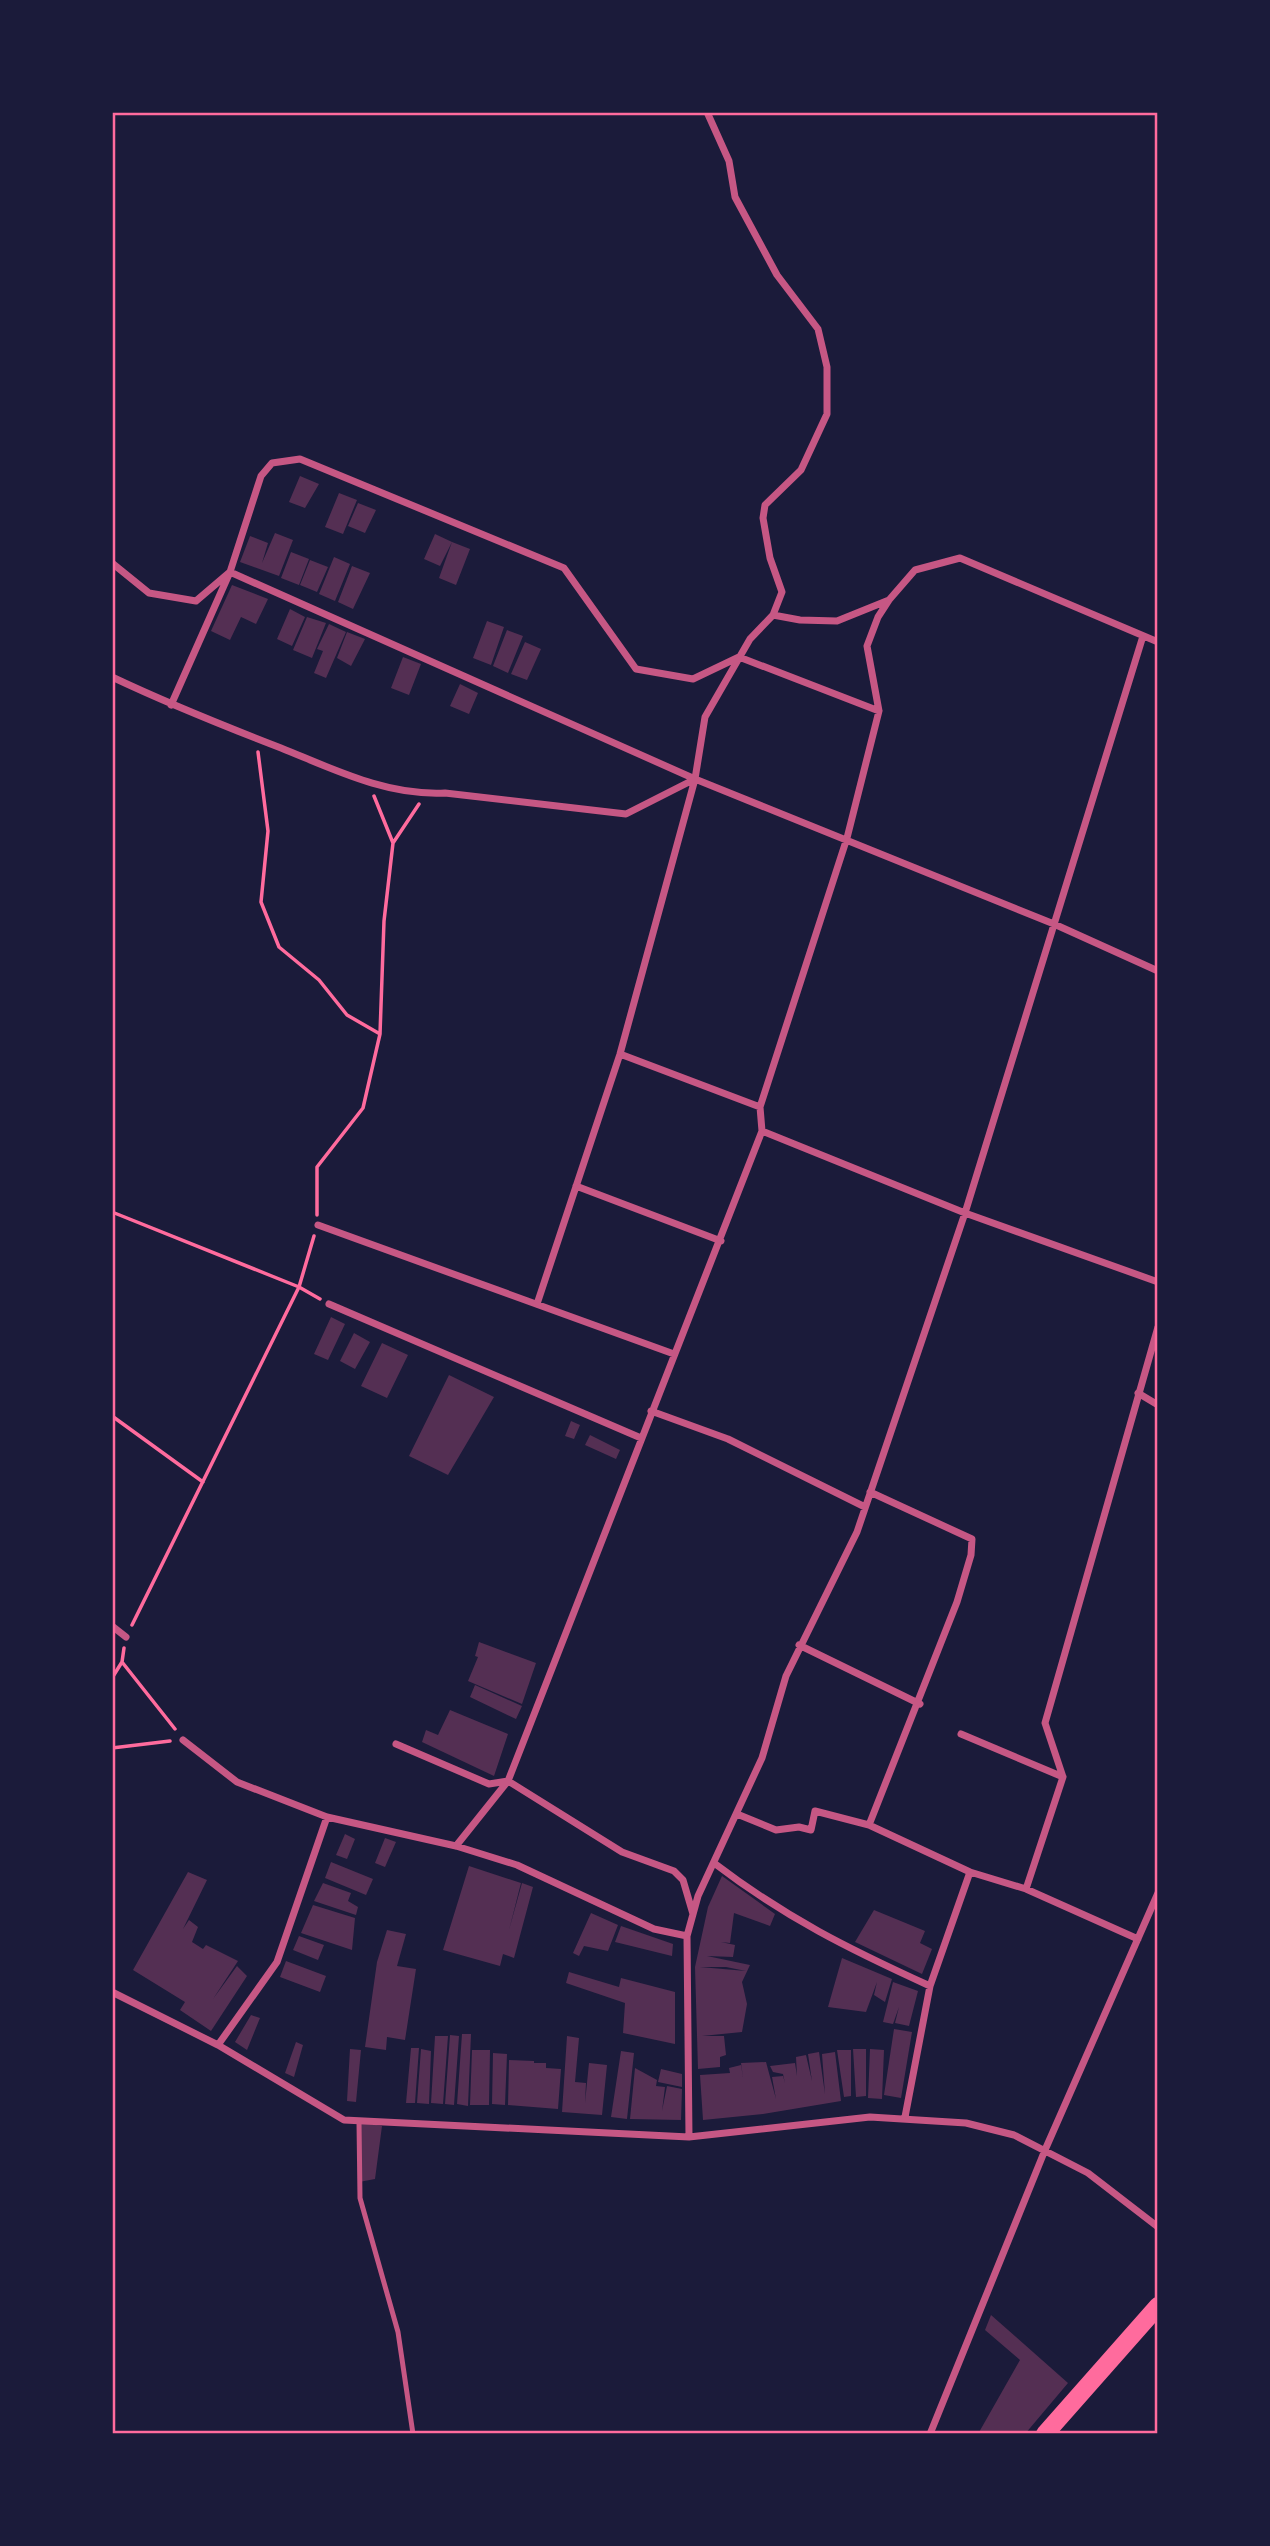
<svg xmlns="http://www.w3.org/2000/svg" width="1270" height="2546" font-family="Figtree,sans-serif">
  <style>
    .building { fill: #542f53; fill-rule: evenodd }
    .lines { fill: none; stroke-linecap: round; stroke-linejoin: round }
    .path { stroke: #ff6b9d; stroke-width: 3.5 }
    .service { stroke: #c65784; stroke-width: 5 }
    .minor { stroke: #c65784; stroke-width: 7 }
    .primary { stroke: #ff6b9d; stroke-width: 18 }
    .neatline { fill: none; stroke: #ff6b9d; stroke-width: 2.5 }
  </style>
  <rect width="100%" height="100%" fill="#1b1b3a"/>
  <path class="building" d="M300 476 319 484 305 508 289 502Z
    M339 493 357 500 343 534 325 527Z
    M358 503 376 510 365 533 348 526Z
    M275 533 293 540 279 576 240 562 250 536 268 543 262 563Z
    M435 534 452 542 440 566 424 559Z
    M452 542 470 549 456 585 439 578Z
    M291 552 309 559 299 585 281 578Z
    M334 557 350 564 335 601 319 594Z
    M310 560 328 567 317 592 300 585Z
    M352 566 370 573 353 609 338 602Z
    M232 585 268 599 256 624 241 617 230 640 211 631Z
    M290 609 305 617 292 646 277 639Z
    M307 617 326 623 312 658 293 650Z
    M487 621 504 627 491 665 473 658Z
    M329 624 346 632 326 678 314 673 323 651 317 649Z
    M507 630 523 636 508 673 493 666Z
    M347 632 365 639 351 666 337 658Z
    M525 642 541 649 527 680 511 674Z
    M403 657 421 664 409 695 391 688Z
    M460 684 478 693 469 714 450 706Z
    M331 1317 345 1324 328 1360 314 1354Z
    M354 1333 370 1342 355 1369 340 1361Z
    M382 1343 408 1355 387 1398 361 1386Z
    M449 1375 494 1397 448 1475 409 1456Z
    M571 1421 580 1425 574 1439 565 1436Z
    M590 1435 620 1450 616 1459 585 1445Z
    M479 1642 536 1663 522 1704 468 1681 478 1657 475 1656Z
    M475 1685 522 1706 516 1719 470 1697Z
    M450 1710 508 1734 494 1776 422 1742 426 1730 438 1735Z
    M345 1834 355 1839 347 1859 336 1855Z
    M385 1838 396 1842 385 1867 375 1863Z
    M331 1862 373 1879 366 1895 325 1878Z
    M469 1866 521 1883 509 1930 522 1883 533 1887 514 1958 503 1954 500 1966 443 1950Z
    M188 1872 207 1880 183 1929 189 1920 198 1927 192 1942 203 1949 206 1945 238 1961 213 1999 237 1966 247 1976 211 2031 180 2010 185 2002 133 1970Z
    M722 1876 775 1914 770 1926 734 1913 730 1943 721 1942 735 1945 733 1957 707 1956 750 1965 742 1982 747 2004 742 2032 702 2036H724L726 2055 720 2057V2067L698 2069 695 1967 708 1907ZM700 1967H726L746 1971Z
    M323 1883 351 1893 348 1901 358 1907 356 1915 314 1901Z
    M313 1905 355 1918 352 1950 301 1933Z
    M874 1910 925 1931 920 1943 932 1949 922 1974 855 1942Z
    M591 1913 618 1925 608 1951 584 1946 579 1956 573 1953Z
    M621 1926 673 1944 672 1956 615 1942Z
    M387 1930 406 1934 397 1966 416 1969 405 2040 387 2037 386 2050 365 2047 377 1962Z
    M299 1936 324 1945 318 1960 293 1950Z
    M842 1958 892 1979 885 2002 874 1995 877 1982 866 2012 828 2007Z
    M286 1961 326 1976 320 1992 280 1977Z
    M569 1972 619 1987 621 1978 675 1992V2044L623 2033 625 2003 566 1983Z
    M893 1982 918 1991 909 2026 895 2023 899 2007 893 2024 883 2022Z
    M251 2015 260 2018 247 2050 235 2042Z
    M894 2029 912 2032 901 2098 884 2095Z
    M462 2034H471L468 2106 457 2104Z
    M450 2035 459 2036 454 2105 445 2104Z
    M435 2036H448L443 2104 431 2103Z
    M567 2036 579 2038 575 2082 586 2083 585 2103 589 2063 607 2065 602 2115 562 2112Z
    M296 2042 303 2045 294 2077 285 2073Z
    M411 2048H419L415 2103H406Z
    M350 2049 361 2050 356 2102 347 2101Z
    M421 2049 431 2051 429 2104 417 2103Z
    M853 2049H866V2096L856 2097Z
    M870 2049 884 2050 882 2099 868 2098Z
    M472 2050H490L489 2105H470Z
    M837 2050H851V2096L844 2097Z
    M621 2051 634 2053 627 2119 611 2117Z
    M819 2052 825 2094 822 2054 835 2052 841 2101 763 2114 703 2120 700 2075 730 2073 729 2068 741 2065 743 2077 741 2063 766 2062 776 2099 772 2077 783 2076 785 2083 783 2074 773 2072 770 2066 795 2063 797 2076 796 2057 806 2055 812 2081 808 2054Z
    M493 2053 507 2054 505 2105 492 2104Z
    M509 2060 534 2061V2063H546V2068L561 2069 558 2109 508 2105Z
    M635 2068 657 2080 656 2086 665 2087 662 2111 667 2086 682 2089 681 2120 630 2119Z
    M661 2069 682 2074V2087L658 2082Z
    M359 2122 382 2126 375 2179 359 2182Z
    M991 2315 1068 2383 1025 2434H978L1020 2360 985 2330Z"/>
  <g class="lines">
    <path class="path" d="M258 752 268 831 261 902 279 947 319 980 347 1015 380 1034
      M374 796 393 843
      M112 1212 299 1287 320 1299
      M317 1215V1167L363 1108 380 1034 384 921 393 843 419 804
      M112 1416 203 1482
      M132 1625 299 1287 314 1236
      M122 1662 175 1729
      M112 1678 122 1662 124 1648
      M112 1748 170 1741"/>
    <path class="service" d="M359 2122 360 2198 398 2332 413 2434"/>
    <path class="minor" d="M112 563 149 593 196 601 230 572 695 779 1054 924 1158 971
      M773 615 800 620 837 621 889 600 915 570 960 558 1158 642
      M112 677C167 703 224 726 281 748 333 769 387 796 445 793L626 814 695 779
      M171 705 230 572 261 476 272 463 300 459 564 568 636 669 693 679 739 657 879 711
      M620 1054 760 1107
      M762 1131 965 1213 1158 1282
      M576 1186 721 1241
      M318 1225 674 1354
      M329 1304 641 1438
      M537 1304 620 1054 695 779 705 717 750 639 773 615 782 592 770 558 763 518 765 505 801 470 827 414V367L818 329 777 275 735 197 729 161 707 112
      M1138 1393 1158 1405
      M651 1411 728 1439 865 1507
      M112 1626 126 1637
      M799 1645 920 1704
      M961 1734 1063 1777
      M183 1740 237 1782 327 1817 456 1846 517 1865 654 1929 687 1936
      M396 1744 489 1784 508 1781 622 1852 674 1871 683 1880 693 1914
      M737 1814 776 1830 799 1827 811 1830 815 1811 869 1825 970 1872 1026 1889 1138 1939
      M869 1825 957 1602 971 1555 972 1539 870 1492
      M456 1846 508 1781 762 1131 760 1107 847 838 879 711 867 646 878 617 889 600
      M714 1863C786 1918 849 1949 930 1986
      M1026 1889 1063 1777 1045 1723 1158 1327
      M112 1992 218 2045 344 2120 689 2137 870 2117 966 2123 1014 2135 1088 2173 1158 2227
      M218 2045 277 1962 327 1817
      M905 2117 930 1986 970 1872
      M689 2137 687 1936 698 1896 762 1758 786 1676 857 1532 965 1213 1143 636
      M930 2434 1045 2150 1158 1893"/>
    <path class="primary" d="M1045 2434 1158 2306"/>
  </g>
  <rect width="1270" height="2546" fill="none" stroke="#1b1b3a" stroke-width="228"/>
  <rect x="114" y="114" width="1042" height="2318" class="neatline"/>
</svg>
